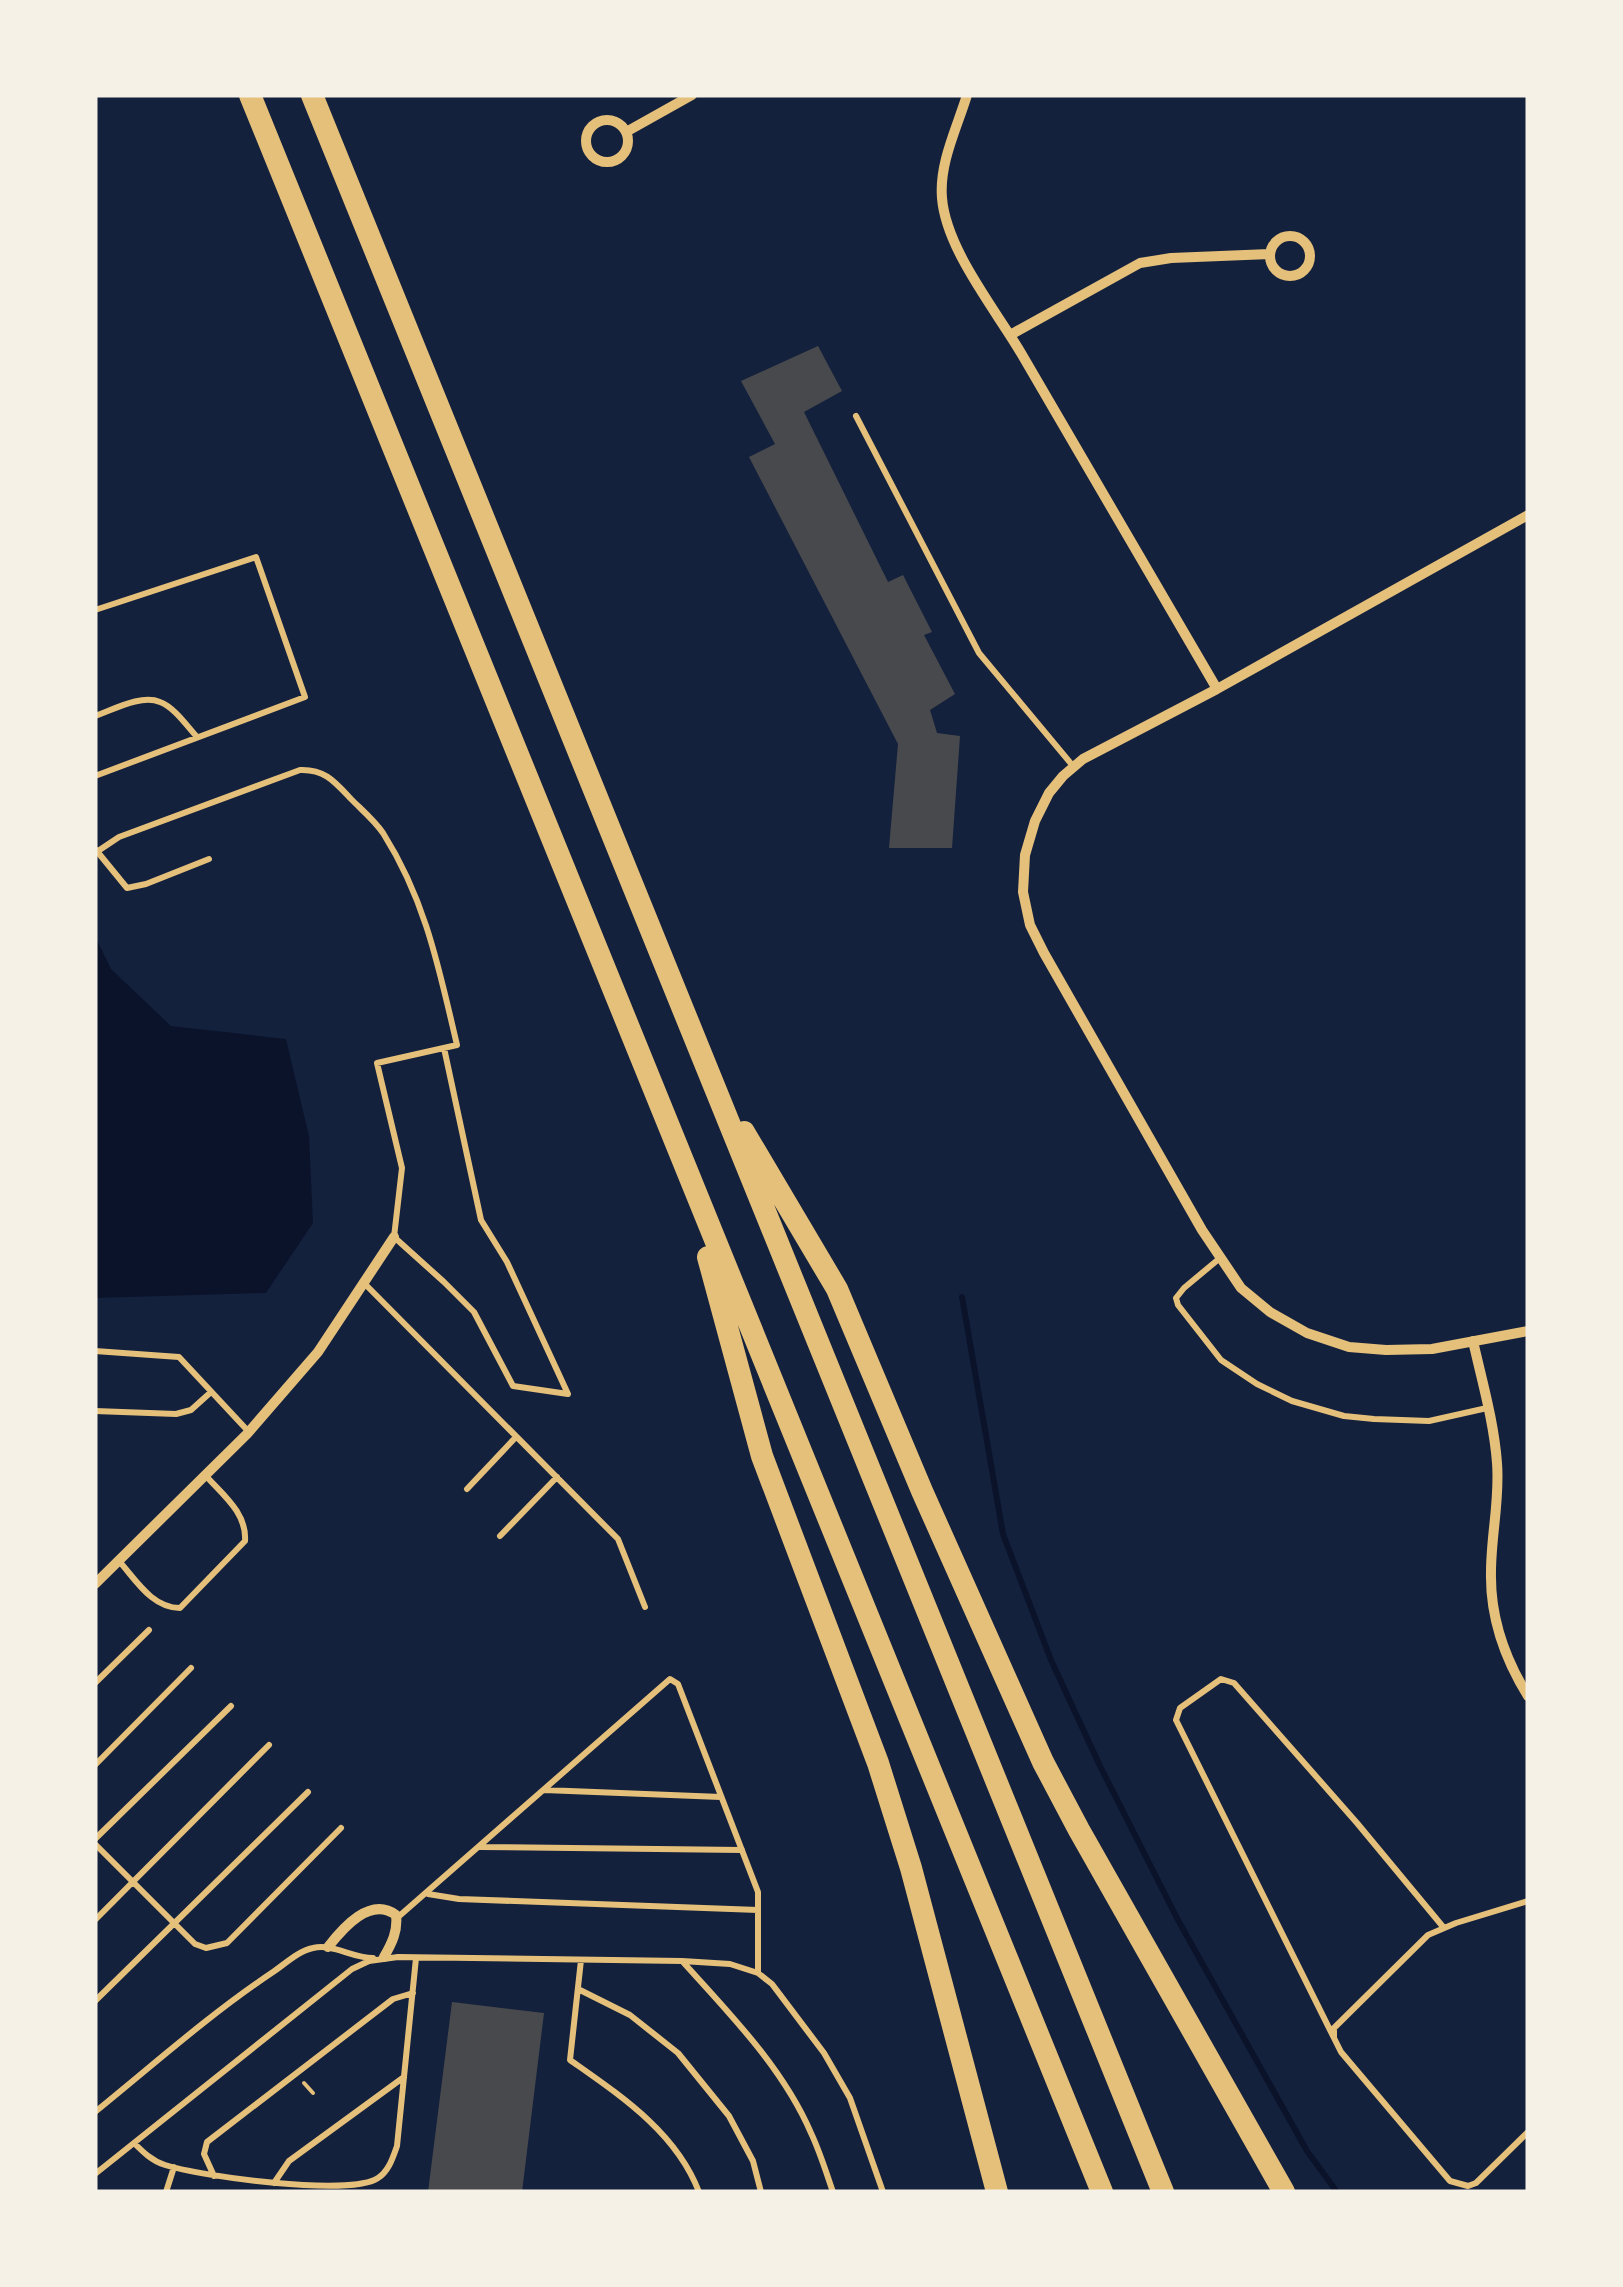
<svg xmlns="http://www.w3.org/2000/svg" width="1623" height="2287" font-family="'Fira Sans',sans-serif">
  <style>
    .water { fill: #0b132b }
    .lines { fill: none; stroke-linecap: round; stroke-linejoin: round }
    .stream { stroke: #0b132b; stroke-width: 6 }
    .building { fill: #48494c }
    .path { stroke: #e5c07b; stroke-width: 4 }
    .service { stroke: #e5c07b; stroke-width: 6 }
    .minor { stroke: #e5c07b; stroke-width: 10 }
    .motorway { stroke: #e5c07b; stroke-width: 22 }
  </style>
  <rect width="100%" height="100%" fill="#14213d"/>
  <path class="water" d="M95 936 111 969 171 1026 286 1039 309 1136 313 1223 266 1293 95 1298Z"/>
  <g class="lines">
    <path class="stream" d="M962 1297 1003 1534 1051 1660 1100 1766 1178 1920 1307 2151 1337 2192"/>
  </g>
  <path class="building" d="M818 346 842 391 804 412 888 582 903 575 932 632 924 635 955 694 930 710 937 733 960 736 952 848H889L898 744 749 457 775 444 741 381Z
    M452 2002 544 2013 522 2192H428Z"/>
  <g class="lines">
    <path class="path" d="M304 2083 313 2093"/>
    <path class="service" d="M856 416 979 653 1073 766
      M95 610 256 557 305 697 95 776
      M95 716C113 710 141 694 160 702 174 707 187 726 197 737
      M96 850 127 888 146 884 209 859
      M98 851 119 837 300 770C325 769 335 782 351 799 362 810 375 821 383 833 426 901 439 969 457 1045L377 1063 402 1168 394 1237 444 1282 474 1312 513 1386 568 1394 507 1262 481 1220 444 1048
      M1220 1258 1184 1288 1176 1298 1178 1305 1221 1360 1257 1384 1292 1401 1344 1416 1374 1419 1429 1421 1487 1408
      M364 1283 618 1539 645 1607
      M95 1351 179 1357 248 1431
      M95 1411 176 1414 191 1410 211 1392
      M467 1489 516 1437
      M500 1536 557 1477
      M119 1561C136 1580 152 1608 180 1608L245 1541C247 1513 223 1495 206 1476
      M95 1683 149 1630
      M95 1765 191 1668
      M544 1790 721 1797
      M95 1839 231 1706
      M95 1844 195 1944 206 1948 227 1943 341 1828
      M480 1847 742 1850
      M428 1894 459 1899 758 1910
      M1528 1901 1456 1923 1428 1935 1334 2028V2038L1341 2052 1450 2181 1468 2186 1476 2183 1528 2132
      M397 1918 670 1679 678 1684 758 1892V1973
      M95 1920 269 1745
      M581 1960 570 2060C621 2096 676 2132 699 2192
      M683 1962C730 2014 783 2068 811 2133 820 2152 826 2172 833 2192
      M578 1989 630 2015 678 2053 729 2116 753 2161 761 2192
      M95 2001 308 1792
      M1334 2038 1176 1720 1180 1708 1221 1679 1234 1683 1357 1823 1444 1928
      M95 2112C153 2065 210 2014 273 1972 285 1964 298 1951 313 1948 332 1943 352 1958 373 1958
      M134 2143C143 2152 152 2161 165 2165 199 2176 350 2197 378 2178 389 2171 393 2157 397 2146L416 1958
      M95 2174 352 1969 369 1961 398 1957 682 1961 730 1964 758 1973 772 1984 824 2053 850 2098 883 2192
      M214 2176 204 2154 207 2142 393 1999 413 1993
      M274 2183 289 2161 404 2077
      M166 2192 174 2167"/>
    <path class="minor" d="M967 95C957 128 939 163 942 198 946 249 995 309 1021 353 1086 465 1152 577 1217 689
      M586 141a21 21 0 1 1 42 0a21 21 0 1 1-42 0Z
      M626 132 692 95
      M1270 256a20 20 0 1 1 40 0a20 20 0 1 1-40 0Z
      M1010 335 1140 263 1171 258 1270 254
      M1528 515 1217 689 1083 759 1063 776 1049 793 1035 821 1025 855 1023 892 1030 925 1044 953 1202 1230 1241 1288 1270 1312 1307 1333 1349 1347 1386 1350 1432 1349 1528 1331
      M1473 1341C1482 1381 1494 1422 1497 1463 1500 1500 1491 1535 1491 1572 1490 1616 1505 1659 1528 1696
      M95 1584 247 1434 318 1352 394 1237
      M328 1947C343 1928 370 1896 396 1915 398 1931 392 1943 384 1957"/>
    <path class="motorway" d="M250 95 1102 2192
      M312 95 1163 2192
      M744 1132 837 1289 922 1491 1043 1762 1079 1830 1284 2192
      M708 1257 762 1456 878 1763 911 1868 997 2192"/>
  </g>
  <rect width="1623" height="2287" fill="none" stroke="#f6f1e7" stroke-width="195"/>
</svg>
